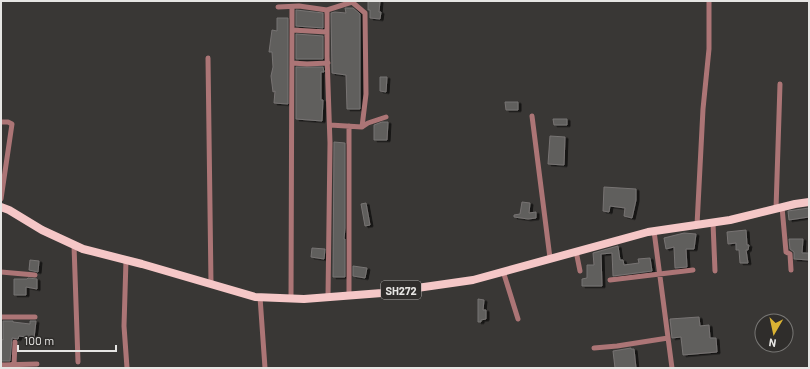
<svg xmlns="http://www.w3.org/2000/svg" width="810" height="369" font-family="Barlow,sans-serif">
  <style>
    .building { fill: #615e5d; stroke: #777473; filter: url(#shadow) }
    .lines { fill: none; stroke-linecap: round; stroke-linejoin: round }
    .minor { stroke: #ac7576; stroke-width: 5 }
    .primary { stroke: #f5c7c7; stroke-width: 8 }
    .labels { text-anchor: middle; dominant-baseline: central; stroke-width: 3.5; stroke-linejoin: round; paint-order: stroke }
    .shield { fill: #2f2d2b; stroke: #afaeac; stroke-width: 1 }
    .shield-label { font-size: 11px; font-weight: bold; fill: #e6e5e3 }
  </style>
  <defs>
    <filter id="shadow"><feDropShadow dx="3" dy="1.5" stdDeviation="0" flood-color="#0009"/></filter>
  </defs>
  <rect width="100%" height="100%" fill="#393735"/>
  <path class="building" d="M368 1H380L379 12H381L380 19 370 18V10H368Z
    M345 8H353L360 14V109H347L346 75 332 73 331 13 335 12 346 13Z
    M296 10 323 13V28L296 26Z
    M277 18H288V104L274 103 275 91 273 92 271 76 273 67 272 52H269L272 30 277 31Z
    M296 34 323 36V59H296Z
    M296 67H323L324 72H321V100H323L322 121 296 119Z
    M380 77H387L386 92 380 91Z
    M505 102H518V110H506Z
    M553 119H567V125H554Z
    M382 122H388L387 140H374V125Z
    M550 136 565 137 564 165 548 164Z
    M334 142 345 143V228L344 239H345V277H333Z
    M604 187 636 189V200L632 218 624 216 625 208 610 206 609 212 603 211Z
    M522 202 530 203 529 213 536 212V218L528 219 514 217V215L520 214Z
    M366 203 370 225 365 226 361 204Z
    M809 208V217L789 220 788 211Z
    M746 230 747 245H749L748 250H746L748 263H740L739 250H736V243L728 244 727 232Z
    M684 233 696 234 694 249H686L687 267 675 268 674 247 666 249 664 238Z
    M789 239H803L802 253H809V260L794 259V252L790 249Z
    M618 246 620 260H623L624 265 639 263 638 259 650 258 652 271 613 276 612 253 601 254 602 286H582V279L587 278V265H594L593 253Z
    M312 248 325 249 324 259 311 257Z
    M30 260 39 261 38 272 29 270Z
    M353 266 367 268 365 278 353 276Z
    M28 278 37 279V289L26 287V295H14V279H27Z
    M478 299 484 300 483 310H486V319L481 320V322H478Z
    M699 317 700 326 709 325 710 338H716L717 352 683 355 681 337 672 338 670 319Z
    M3 321H13V322L30 324V321H36L34 338 19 336 18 339 12 338 10 361H1V339L3 340Z
    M631 348V349H634L636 368H615L613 351Z"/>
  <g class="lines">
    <path class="minor" d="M278 7 299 6 327 10 352 2 365 13 366 94 362 127
      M327 10V56L330 143 328 297
      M292 30 327 32
      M208 58 211 284
      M292 63 307 64 328 63
      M532 116 550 258
      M1 122H8L12 124 1 199
      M330 125 362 127 368 123 386 117
      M782 207 786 252 790 254 791 270
      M776 209 780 84
      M713 223 715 271
      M697 225 703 109 709 49V1
      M654 231 672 368
      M74 245 78 362
      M576 251 580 271
      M126 260 124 326 127 368
      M503 271 518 319
      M1 272 35 275
      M610 280 693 270
      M349 295V126
      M260 297 265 368
      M291 299 292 7
      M1 317H35
      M594 348 617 346 668 338
      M1 365 37 364
      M14 365 15 342"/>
    <path class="primary" d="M1 207 9 210 42 230 83 249 142 264 255 297 304 299 382 293 473 280 648 232 730 220 795 204 809 202"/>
  </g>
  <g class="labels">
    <rect class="shield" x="381" y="281" width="40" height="18" rx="3"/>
    <g class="shield-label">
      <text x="401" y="290">SH272</text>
    </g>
  </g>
  <rect width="810" height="369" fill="none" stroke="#e6e5e3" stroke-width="4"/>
  <g transform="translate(774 333) rotate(189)"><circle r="19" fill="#2f2d2b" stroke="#787775"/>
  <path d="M0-3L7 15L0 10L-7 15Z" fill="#dab333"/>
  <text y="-6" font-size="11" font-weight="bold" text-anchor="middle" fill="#e6e5e3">N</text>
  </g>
  <path d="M18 345v6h98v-6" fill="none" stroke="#e6e5e3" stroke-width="2"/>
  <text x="24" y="345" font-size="12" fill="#e6e5e3" stroke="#2f2d2b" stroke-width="3" paint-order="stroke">100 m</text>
</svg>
